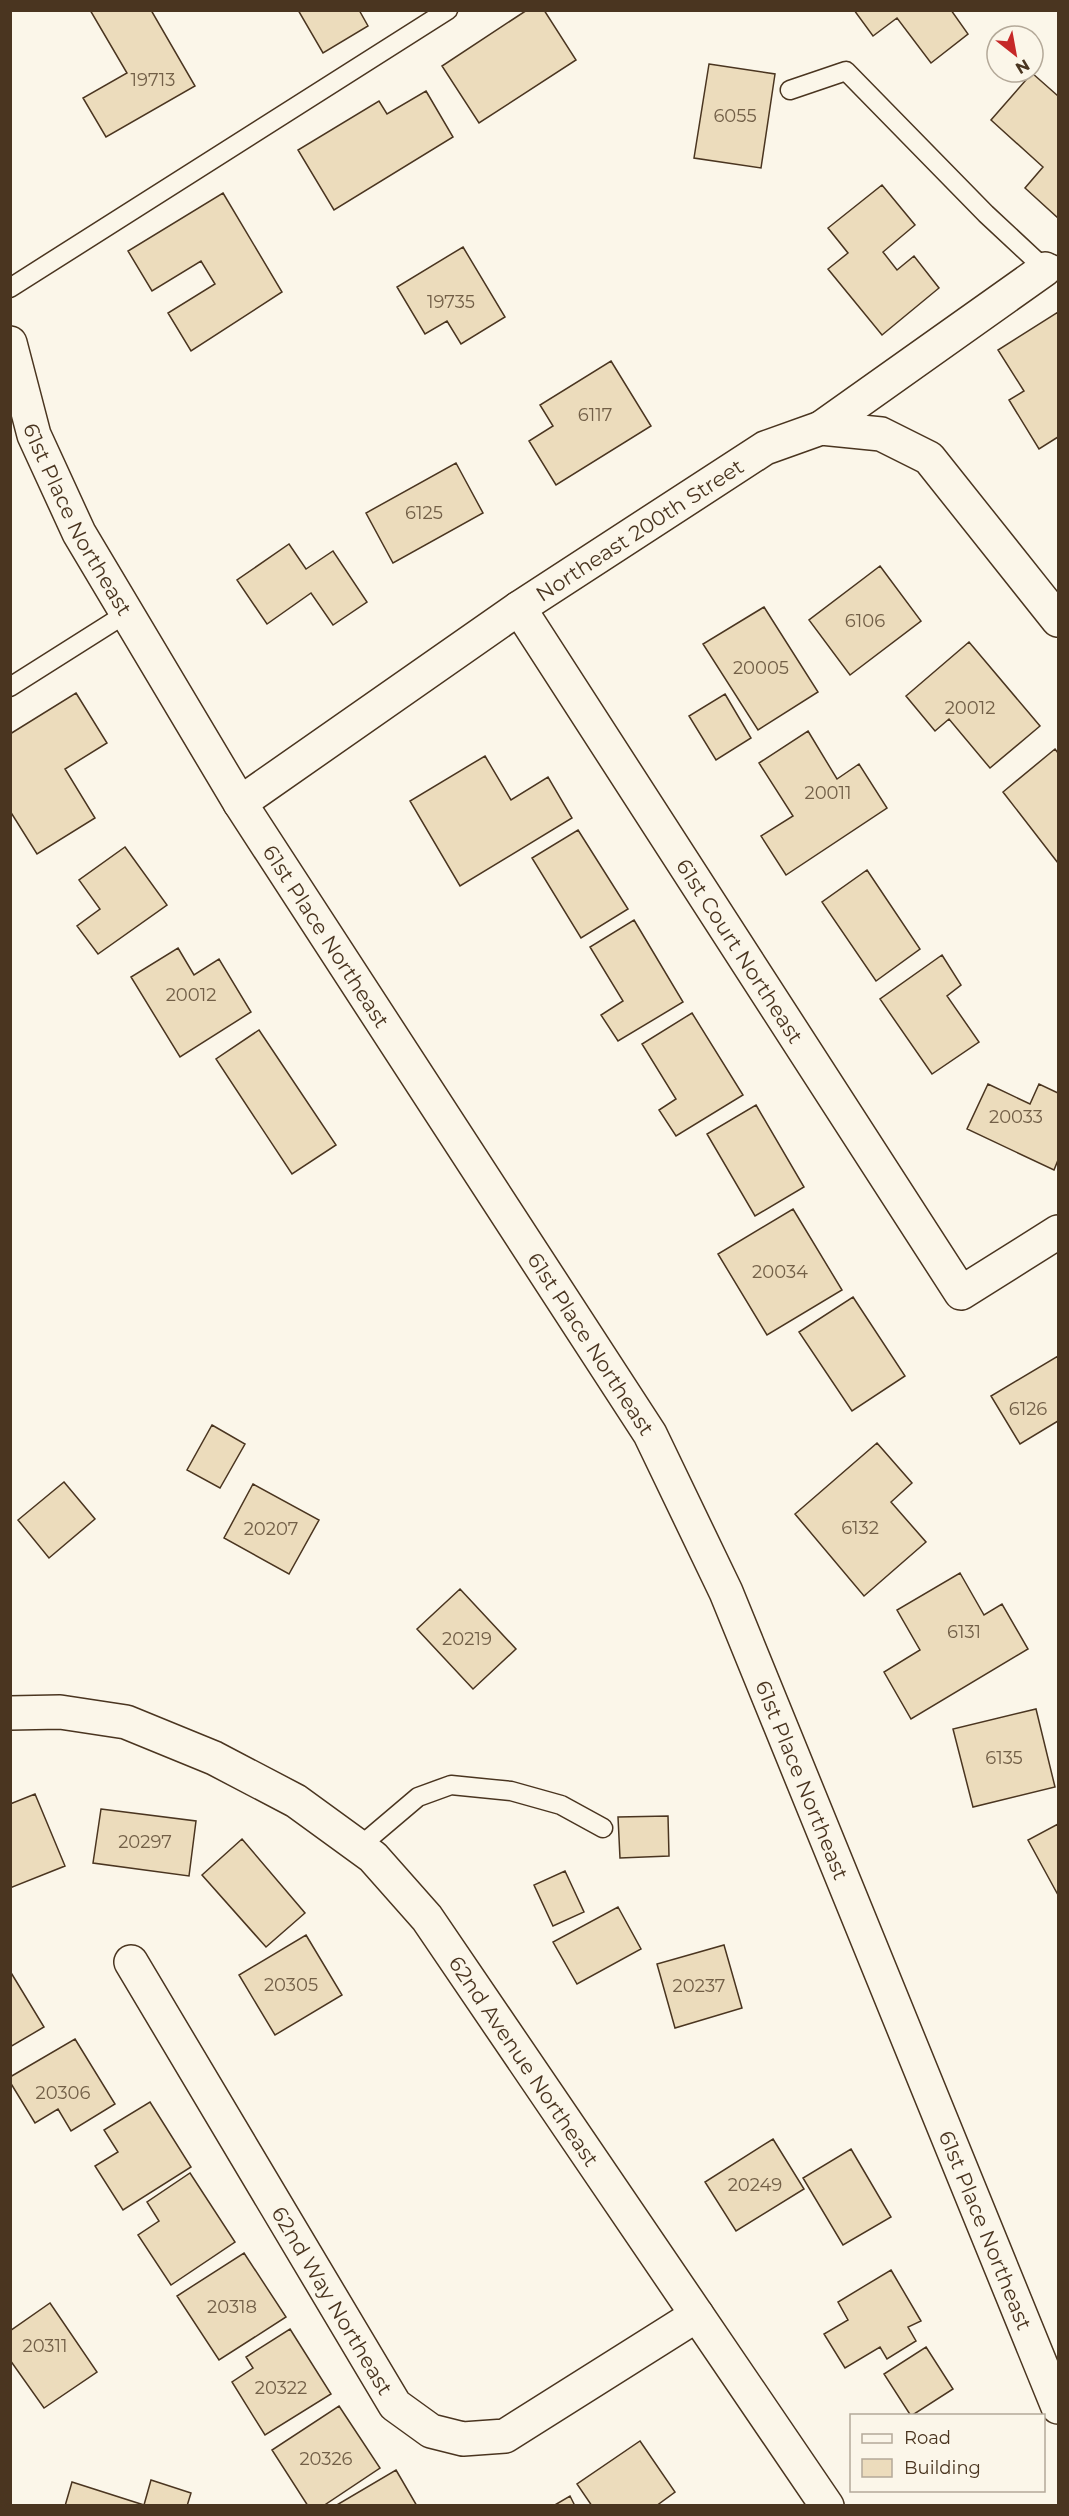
<svg xmlns="http://www.w3.org/2000/svg" width="1069" height="2516" font-family="Montserrat,sans-serif">
  <style>
    .building { fill: #ecdcbc; stroke: #4a3520; stroke-width: 1.5 }
    .lines { fill: none; stroke-linecap: round; stroke-linejoin: round }
    .lane-casing { stroke: #4a3520; stroke-width: 21 }
    .street-casing { stroke: #4a3520; stroke-width: 36 }
    .secondary-casing { stroke: #4a3520; stroke-width: 36 }
    .lane { stroke: #fbf6e9; stroke-width: 18 }
    .street { stroke: #fbf6e9; stroke-width: 33 }
    .secondary { stroke: #fbf6e9; stroke-width: 33 }
    .labels { text-anchor: middle; dominant-baseline: central; stroke-width: 4.5; stroke-linejoin: round; paint-order: stroke }
    .number-label { font-size: 18px; fill: #725f47 }
    .street-label { font-size: 21px; fill: #4a3520; stroke: #fbf6e9 }
  </style>
  <rect width="100%" height="100%" fill="#fbf6e9"/>
  <path class="building" d="M90 10H151L195 86 106 137 83 98 127 73Z
    M298 10H359L368 26 323 53Z
    M527 10H544L576 60 479 123 442 66Z
    M854 10H951L968 34 931 63 897 18 873 36Z
    M709 64 775 74 761 168 694 158Z
    M1032 73 1058 96V218L1025 188 1043 167 991 120Z
    M426 91 453 137 334 210 298 150 379 101 387 114Z
    M882 185 915 225 883 252 897 270 914 256 939 288 882 335 828 269 848 253 828 228Z
    M223 193 282 292 191 351 168 313 215 284 201 261 152 291 128 251Z
    M463 247 505 317 461 344 447 321 425 334 397 287Z
    M1058 312V437L1039 449 1009 400 1024 391 998 350Z
    M611 361 651 426 556 485 529 441 553 426 540 405Z
    M456 463 483 513 393 563 366 513Z
    M289 544 306 569 333 551 367 602 333 625 311 593 267 624 237 580Z
    M880 566 921 621 850 675 809 620Z
    M764 607 818 692 758 730 703 644Z
    M969 642 1040 726 990 768 949 719 935 731 906 696Z
    M76 693 107 743 65 769 95 818 37 854 10 811V734Z
    M725 694 751 738 716 760 689 716Z
    M808 731 837 779 859 764 887 808 786 875 761 836 793 816 759 763Z
    M1055 749 1058 753V863L1003 792Z
    M485 756 511 800 548 777 572 818 460 886 410 801Z
    M578 830 628 909 581 938 532 858Z
    M125 847 167 905 98 954 77 926 100 909 79 880Z
    M867 870 920 949 876 981 822 902Z
    M634 920 683 1002 618 1041 601 1015 623 1001 590 947Z
    M178 948 194 975 219 959 251 1012 180 1057 131 977Z
    M942 955 961 985 947 996 979 1042 932 1074 880 999Z
    M692 1013 743 1095 676 1136 659 1110 676 1099 642 1044Z
    M259 1030 336 1145 292 1174 216 1059Z
    M988 1084 1030 1104 1039 1084 1058 1093V1160L1054 1170 967 1129Z
    M756 1105 804 1187 755 1216 707 1134Z
    M793 1209 842 1290 767 1335 718 1254Z
    M853 1297 905 1376 852 1411 799 1332Z
    M1058 1356V1421L1020 1444 991 1396Z
    M212 1425 245 1444 220 1488 187 1470Z
    M877 1443 912 1483 891 1502 926 1542 864 1596 795 1514Z
    M64 1482 95 1519 49 1558 18 1520Z
    M253 1484 319 1520 289 1574 224 1538Z
    M960 1573 984 1615 1002 1604 1028 1649 911 1719 884 1672 920 1650 897 1610Z
    M460 1589 516 1649 473 1689 417 1629Z
    M1036 1709 1055 1787 973 1807 953 1729Z
    M35 1794 65 1866 10 1888V1804Z
    M101 1809 196 1821 189 1876 93 1863Z
    M668 1816 669 1856 620 1858 618 1817Z
    M1058 1824V1895L1028 1840Z
    M242 1839 305 1913 266 1947 202 1875Z
    M565 1871 584 1912 553 1926 534 1885Z
    M618 1907 641 1949 577 1984 553 1942Z
    M306 1935 342 1995 275 2035 239 1975Z
    M724 1945 742 2008 675 2028 657 1964Z
    M10 1971 44 2027 10 2047Z
    M75 2039 115 2104 71 2131 58 2109 35 2123 10 2082V2077Z
    M150 2102 191 2167 123 2210 95 2166 118 2152 104 2130Z
    M773 2139 804 2189 736 2231 705 2182Z
    M851 2149 891 2217 843 2245 803 2178Z
    M190 2173 235 2242 171 2285 138 2235 159 2221 147 2202Z
    M244 2253 286 2317 219 2360 177 2296Z
    M891 2270 921 2321 908 2327 916 2341 887 2359 880 2347 845 2368 824 2334 848 2320 838 2302Z
    M50 2303 97 2372 44 2408 10 2360V2331Z
    M290 2329 331 2394 265 2435 232 2382 253 2368 246 2357Z
    M926 2347 953 2389 911 2416 884 2374Z
    M339 2406 380 2468 323 2506H308L272 2450Z
    M640 2441 675 2492 656 2506H592L577 2484Z
    M396 2470 417 2506H335Z
    M151 2480 191 2493 187 2506H65L72 2482 144 2505Z
    M570 2496 575 2506H553Z"/>
  <g class="lines">
    <g class="lane-casing">
      <path id="lane" d="M790 90 846 71 986 214 1045 269 1052 264
        M10 288 448 10
        M10 687 127 613
        M359 1847 418 1797 451 1785 511 1791 561 1805 603 1828"/>
    </g>
    <g class="street-casing">
      <g id="street">
        <path d="M821 428 1045 269"/>
        <path id="s1" d="M519 608 961 1293 1058 1232"/>
        <path id="s2" d="M131 1962 395 2405 431 2431 463 2439 505 2436 697 2315"/>
      </g>
    </g>
    <g class="secondary-casing">
      <g id="secondary">
        <path id="s3" d="M10 343 34 435 79 533 240 803 650 1434 726 1592 1058 2407"/>
        <path id="s4" d="M240 803 519 608 765 448 821 428 881 434 929 458 1058 620"/>
        <path id="s5" d="M10 1713 60 1712 126 1722 214 1758 296 1801 373 1857 427 1918 827 2506"/>
      </g>
    </g>
    <use href="#lane" class="lane"/>
    <use href="#street" class="street"/>
    <use href="#secondary" class="secondary"/>
  </g>
  <g class="labels">
    <g class="number-label">
      <text x="153" y="80">19713</text>
      <text x="735" y="116">6055</text>
      <text x="451" y="302">19735</text>
      <text x="595" y="415">6117</text>
      <text x="424" y="513">6125</text>
      <text x="865" y="621">6106</text>
      <text x="761" y="668">20005</text>
      <text x="970" y="708">20012</text>
      <text x="828" y="793">20011</text>
      <text x="191" y="995">20012</text>
      <text x="1016" y="1117">20033</text>
      <text x="780" y="1272">20034</text>
      <text x="1028" y="1409">6126</text>
      <text x="860" y="1528">6132</text>
      <text x="271" y="1529">20207</text>
      <text x="964" y="1632">6131</text>
      <text x="467" y="1639">20219</text>
      <text x="1004" y="1758">6135</text>
      <text x="145" y="1842">20297</text>
      <text x="291" y="1985">20305</text>
      <text x="699" y="1986">20237</text>
      <text x="63" y="2093">20306</text>
      <text x="755" y="2185">20249</text>
      <text x="232" y="2307">20318</text>
      <text x="45" y="2346">20311</text>
      <text x="281" y="2388">20322</text>
      <text x="326" y="2459">20326</text>
    </g>
    <g class="street-label">
      <text stroke="none"><textPath href="#s3" startOffset="190">61st Place Northeast</textPath></text>
      <text stroke="none"><textPath href="#s4" startOffset="484">Northeast 200th Street</textPath></text>
      <text stroke="none"><textPath href="#s3" startOffset="676">61st Place Northeast</textPath></text>
      <text stroke="none"><textPath href="#s1" startOffset="408">61st Court Northeast</textPath></text>
      <text stroke="none"><textPath href="#s3" startOffset="1162">61st Place Northeast</textPath></text>
      <text stroke="none"><textPath href="#s3" startOffset="1648">61st Place Northeast</textPath></text>
      <text stroke="none"><textPath href="#s5" startOffset="654">62nd Avenue Northeast</textPath></text>
      <text stroke="none"><textPath href="#s3" startOffset="2134">61st Place Northeast</textPath></text>
      <text stroke="none"><textPath href="#s2" startOffset="394">62nd Way Northeast</textPath></text>
    </g>
  </g>
  <rect width="1069" height="2516" fill="none" stroke="#4a3520" stroke-width="24"/>
  <rect x="850" y="2414" width="195" height="78" fill="#fbf6e9" stroke="#b4a999" stroke-width="1.5"/>
  <rect x="862" y="2434" width="30" height="9" fill="#fbf6e9" stroke="#b4a999" stroke-width="1.5"/>
  <text x="904" y="2444" font-size="18" fill="#4a3520">Road</text>
  <rect x="862" y="2459" width="30" height="18" fill="#ecdcbc" stroke="#b4a999" stroke-width="1.5"/>
  <text x="904" y="2474" font-size="18" fill="#4a3520">Building</text>
  <g transform="translate(1015 54) rotate(149)"><circle r="28" fill="#fbf6e9" stroke="#b4a999" stroke-width="1.5"/>
  <path d="M0-4.5L10 22L0 15L-10 22Z" fill="#c62828"/>
  <text y="-9" font-size="16" font-weight="bold" text-anchor="middle" fill="#4a3520">N</text>
  </g>
</svg>
